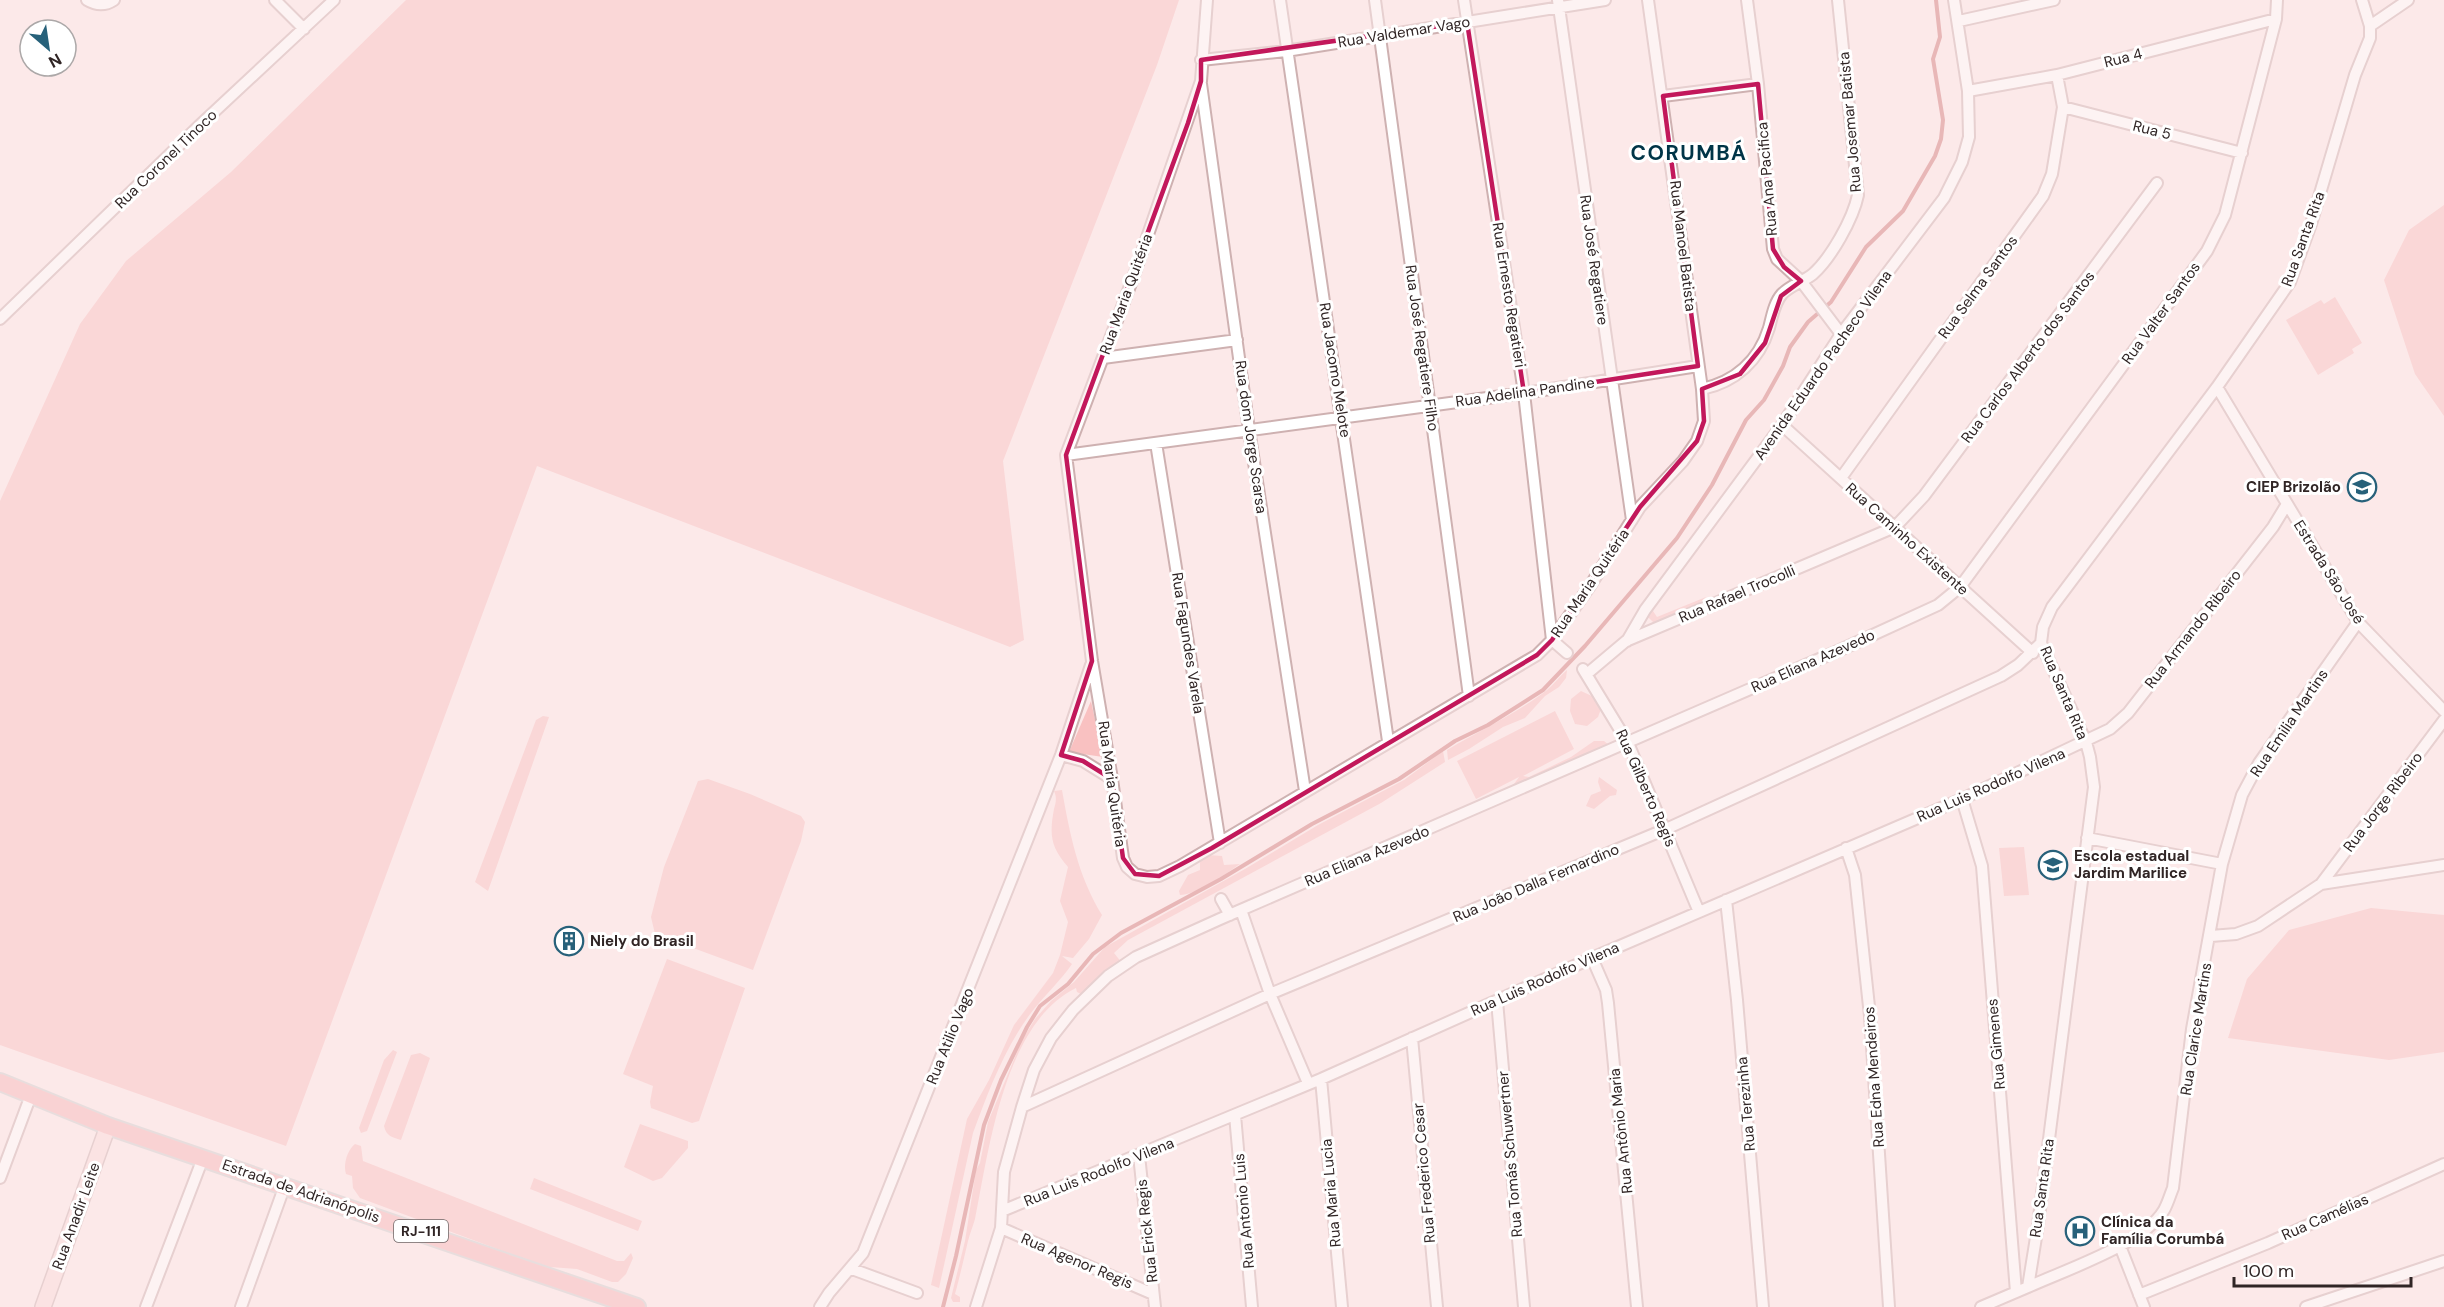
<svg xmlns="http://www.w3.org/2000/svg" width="2444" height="1307" font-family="'DM Sans',sans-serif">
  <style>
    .green { fill: #f9c1c1 }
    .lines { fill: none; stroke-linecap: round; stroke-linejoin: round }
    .stream { stroke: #d17a7b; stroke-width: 4 }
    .minor-casing { stroke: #ceb1b1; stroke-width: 14 }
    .secondary-casing { stroke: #ceb1b1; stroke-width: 18 }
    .primary-casing { stroke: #d1cfcf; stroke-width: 20 }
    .minor { stroke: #fff; stroke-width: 10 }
    .secondary { stroke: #fbdbdc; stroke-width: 15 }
    .primary { stroke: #f7b7b9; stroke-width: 16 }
    .marked { fill: none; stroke: #c2185b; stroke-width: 4.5; stroke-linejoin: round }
    .labels { text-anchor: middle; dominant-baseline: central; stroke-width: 6; stroke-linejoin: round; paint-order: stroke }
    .shield { fill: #fff; stroke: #6e6666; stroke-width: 1.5 }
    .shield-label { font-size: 14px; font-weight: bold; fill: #302525 }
    .street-label { font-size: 15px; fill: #302525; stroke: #fff }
    .poi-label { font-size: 15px; font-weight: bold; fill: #302525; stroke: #fff; text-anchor: start }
    .district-label { font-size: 21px; font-weight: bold; letter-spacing: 1.5px; fill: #003447; stroke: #fff }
  </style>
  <rect width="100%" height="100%" fill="#fce9e9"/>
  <path class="green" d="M406 0H1179L1157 65 1003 461 1024 640 1010 647 537 466 286 1146 0 1045V501L80 324 126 261 231 172Z
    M2444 205V416L2415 374 2384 280 2409 230Z
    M2335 297 2362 343 2352 349 2354 353 2318 375 2286 320 2321 300 2324 304Z
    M1706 597C1699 606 1667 621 1654 623L1647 616 1655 605 1653 611 1657 617Z
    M1567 670 1566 678 1559 687 1545 696 1525 718 1503 727 1469 749 1448 760 1447 750C1480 730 1516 714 1547 690 1554 684 1560 676 1567 670Z
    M1581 691 1594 697 1601 709 1598 717 1587 726 1575 724 1570 711 1571 699Z
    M1091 701 1103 757 1069 752Z
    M1555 711 1574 749 1523 776 1529 777 1571 757 1594 741H1604L1610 746 1611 757 1528 791 1514 784 1519 777 1476 799 1457 761Z
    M543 716 549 717 488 891 475 882 536 720Z
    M1443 751 1445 762 1381 803 1128 940 1114 953 1122 963 1083 995 1077 992 1076 988C1004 1023 989 1150 975 1219 973 1226 970 1233 968 1241 964 1258 960 1276 955 1294L960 1297V1302H953L951 1298 965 1241 976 1170 980 1163 988 1122 1022 1040 1035 1019 1051 1001 1074 982 1105 947 1245 869 1318 825 1404 780Z
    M1599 777 1617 790 1616 795 1610 796 1594 809 1586 806 1591 795 1601 791 1598 782Z
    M708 779 750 794 801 816 805 822 801 841 753 970 655 934 651 917 664 867 698 781Z
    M1062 790C1070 835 1078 876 1102 915L1089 939 1073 958 1062 956 1072 964C1061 980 1046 994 1034 1009 1006 1044 988 1092 973 1133L939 1288 931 1285 967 1119 989 1080 1014 1025 1053 973 1060 955 1068 922 1060 901 1068 867C1051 847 1049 836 1054 809 1056 802 1057 798 1054 791Z
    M2024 847 2029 895 2004 896 1999 848Z
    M1208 855 1222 856 1224 865 1240 864C1227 873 1196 895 1180 895L1179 891 1188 875 1200 870V861Z
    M2371 908 2444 915V1052L2389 1060 2228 1038 2247 979 2289 930Z
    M667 959 745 988 699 1121 692 1123 651 1108 650 1102 653 1086 623 1074Z
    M393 1050 397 1052 367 1131 361 1133 359 1128 384 1060Z
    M420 1053 430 1058 401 1140C392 1137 386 1136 384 1126L411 1055Z
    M640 1124 688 1141V1148L662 1178 653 1181 624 1167Z
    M355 1144 361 1146 363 1161 617 1261H624L631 1253 633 1258 626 1274 618 1282H612L577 1269 550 1267 532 1262 360 1198 353 1188 352 1176 346 1174C343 1165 347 1150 355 1144Z
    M534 1178 642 1221 638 1231 530 1189Z"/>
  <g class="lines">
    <path class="stream" d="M943 1307 956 1256 984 1125 1001 1080 1027 1027 1040 1006 1068 984 1093 954 1121 933 1221 879 1312 824 1399 779 1455 741 1488 725 1543 690 1585 646 1677 538 1712 485 1746 420 1764 400 1783 366 1790 347 1808 322 1831 302 1866 247 1903 211 1935 156 1941 139 1943 120 1933 59 1940 37 1936 0"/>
    <g class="minor-casing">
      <path id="minor" d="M87 0C97 6 105 6 114 0
        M275 0 304 29
        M1207 0 1201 81 1133 278 1066 455 1092 661 1112 779 1123 858 1127 867 1135 874 1147 877 1159 876 1180 866 1537 655 1552 640 1590 586 1640 507 1683 461 1697 441 1704 421 1702 389 1648 0
        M1280 0 1388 741
        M1375 0 1469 696
        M1464 0 1524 393 1552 640 1567 653
        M1558 0 1632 520
        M1747 0 1758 84 1773 249 1777 259 1801 281 1841 334
        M1959 21 2054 0
        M2370 26 2408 0
        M1201 60 1286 51 1605 0
        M1201 84 1249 430 1305 791
        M1968 91 2057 75 2276 19
        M1663 96 1758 84
        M2063 107 2242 153
        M0 319 200 125 334 0
        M1103 358 1237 340
        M2217 387 2358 622 2444 711
        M1702 389C1735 382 1759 361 1769 328 1772 317 1774 303 1782 294 1791 285 1803 282 1813 274 1831 258 1853 219 1858 195L1838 0
        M1782 425 2033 653
        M1156 443 1220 843
        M1066 455 1524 393 1698 366
        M1841 478 2043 196 2052 174 2063 107 2057 75
        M1627 641 1645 610 1782 425 1841 334 1944 198 1962 162 1969 137 1968 91 1954 0
        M1583 669 1628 743 1699 912
        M1588 673 1626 641 1895 527 1924 496 2157 183
        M1061 755 1083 761 1112 779
        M1962 799 1982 866 2016 1292
        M2087 838 2222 864
        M1846 848 1855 875 1870 1016 1889 1307
        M2321 884 2444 720
        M1221 899 1230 915
        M1726 900 1737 1000 1763 1307
        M1241 910 1270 994 1308 1083
        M2211 936 2236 934 2258 926 2321 884 2444 865
        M1592 958 1606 990 1608 1003 1637 1307
        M1497 1001 1524 1307
        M1412 1038 1437 1307
        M1321 1079 1342 1307
        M1022 1107 1270 994 1666 829 2001 676 2018 665 2041 643
        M1235 1115 1252 1307
        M1139 1155 1155 1307
        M0 1178 31 1095
        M1002 1211 1321 1079 1592 958 1962 799 2110 729 2128 713 2273 527 2287 504
        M1001 1228 1153 1294
        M2120 1246 2144 1307
        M852 1269 917 1293
        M2028 1287C2065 1270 2144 1244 2164 1210 2168 1203 2170 1195 2173 1188L2192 1029 2222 864 2242 795 2259 763 2358 622
        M2139 1295 2268 1243 2444 1164
        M146 1307 203 1158
        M241 1307 285 1185
        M820 1307 829 1293 863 1253 1061 755 1091 665
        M976 1307 1001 1228 1004 1172 1022 1107 1034 1070 1051 1038 1073 1010 1108 976 1136 957 1220 919 1840 650 1938 605 1960 587 2207 251 2225 215 2276 19 2277 0
        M1981 1307 2028 1287 2038 1225 2094 787 2090 757 2086 742 2041 643 2043 627 2052 607 2217 387 2290 282 2311 224 2355 75 2370 38V26L2362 0
        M2306 1307 2444 1261"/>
    </g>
    <g class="secondary-casing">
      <path id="secondary" d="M43 1307 108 1126"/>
    </g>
    <g class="primary-casing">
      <path id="primary" d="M0 1082 108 1126 637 1307"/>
    </g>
    <use href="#minor" class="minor"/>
    <use href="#secondary" class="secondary"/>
    <use href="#primary" class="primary"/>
  </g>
  <path d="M0 0H2444V1307H0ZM1467 22 1524 393 1698 366 1663 96 1758 84 1773 249 1784 267 1801 281 1781 296 1765 343 1740 374 1702 389 1704 421 1697 441 1640 507 1552 640 1537 655 1212 848 1159 876 1135 874 1123 858 1112 779 1083 761 1061 755 1092 661 1066 455 1188 123 1201 81V60Z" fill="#fce9e9" fill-opacity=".55" fill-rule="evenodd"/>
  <path class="marked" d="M1467 22 1524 393 1698 366 1663 96 1758 84 1773 249 1784 267 1801 281 1781 296 1765 343 1740 374 1702 389 1704 421 1697 441 1640 507 1552 640 1537 655 1212 848 1159 876 1135 874 1123 858 1112 779 1083 761 1061 755 1092 661 1066 455 1188 123 1201 81V60Z"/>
  <defs>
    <g id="school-ring" transform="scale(1.5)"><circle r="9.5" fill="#fff" stroke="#27617a" stroke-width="1.5"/><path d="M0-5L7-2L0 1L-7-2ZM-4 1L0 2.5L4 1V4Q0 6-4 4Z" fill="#27617a"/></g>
    <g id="building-ring" transform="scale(1.5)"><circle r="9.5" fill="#fff" stroke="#27617a" stroke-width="1.5"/><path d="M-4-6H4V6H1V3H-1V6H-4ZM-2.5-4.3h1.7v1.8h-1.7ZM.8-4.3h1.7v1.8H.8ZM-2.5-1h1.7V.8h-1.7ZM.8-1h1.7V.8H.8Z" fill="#27617a"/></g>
    <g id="hospital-ring" transform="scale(1.5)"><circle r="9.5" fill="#fff" stroke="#27617a" stroke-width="1.5"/><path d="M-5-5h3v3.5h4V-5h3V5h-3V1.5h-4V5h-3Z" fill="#27617a"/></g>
  </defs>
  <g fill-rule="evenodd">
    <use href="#school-ring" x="2362" y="487"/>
    <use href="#school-ring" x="2053" y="865"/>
    <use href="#building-ring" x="569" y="941"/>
    <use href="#hospital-ring" x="2080" y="1231"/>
  </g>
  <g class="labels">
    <rect class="shield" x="394" y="1220" width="54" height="22" rx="4.5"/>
    <g class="shield-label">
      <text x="421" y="1231">RJ-111</text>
    </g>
    <g class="street-label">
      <text transform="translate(1404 32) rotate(-9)">Rua Valdemar Vago</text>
      <text transform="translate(2123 58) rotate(-14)">Rua 4</text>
      <text transform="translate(1850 122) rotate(-95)">Rua Josemar Batista</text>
      <text transform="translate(2152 130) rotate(14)">Rua 5</text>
      <text transform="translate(166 159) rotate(-44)">Rua Coronel Tinoco</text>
      <text transform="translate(1767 179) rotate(-95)">Rua Ana Pacifica</text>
      <text transform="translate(2303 239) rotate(-70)">Rua Santa Rita</text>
      <text transform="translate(1683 246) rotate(83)">Rua Manoel Batista</text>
      <text transform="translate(1594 260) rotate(82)">Rua José Regatiere</text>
      <text transform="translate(1978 287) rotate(-54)">Rua Selma Santos</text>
      <text transform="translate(1126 294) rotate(-70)">Rua Maria Quitéria</text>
      <text transform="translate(1509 295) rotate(81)">Rua Ernesto Regatieri</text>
      <text transform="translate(2161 313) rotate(-54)">Rua Valter Santos</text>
      <text transform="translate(1422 348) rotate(82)">Rua José Regatiere Filho</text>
      <text transform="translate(2028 357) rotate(-53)">Rua Carlos Alberto dos Santos</text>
      <text transform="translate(1823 365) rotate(-55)">Avenida Eduardo Pacheco Vilena</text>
      <text transform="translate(1335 370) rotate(81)">Rua Jacomo Melote</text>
      <text transform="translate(1525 392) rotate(-8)">Rua Adelina Pandine</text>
      <text transform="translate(1251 437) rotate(82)">Rua dom Jorge Scarsa</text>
      <text transform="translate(1907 539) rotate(42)">Rua Caminho Existente</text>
      <text transform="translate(2329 572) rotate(58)">Estrada São José</text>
      <text transform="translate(1590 583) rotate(-56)">Rua Maria Quitéria</text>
      <text transform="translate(1737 594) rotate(-23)">Rua Rafael Trocolli</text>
      <text transform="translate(2193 629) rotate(-52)">Rua Armando Ribeiro</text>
      <text transform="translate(1188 643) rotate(81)">Rua Fagundes Varela</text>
      <text transform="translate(1813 661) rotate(-24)">Rua Eliana Azevedo</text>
      <text transform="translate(2064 693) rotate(67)">Rua Santa Rita</text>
      <text transform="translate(2289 723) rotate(-56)">Rua Emilia Martins</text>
      <text transform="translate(1112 784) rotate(82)">Rua Maria Quitéria</text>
      <text transform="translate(1991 785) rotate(-24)">Rua Luis Rodolfo Vilena</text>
      <text transform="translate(1646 788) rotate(66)">Rua Gilberto Regis</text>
      <text transform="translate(2383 802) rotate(-53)">Rua Jorge Ribeiro</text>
      <text transform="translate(1367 856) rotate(-23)">Rua Eliana Azevedo</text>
      <text transform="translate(1536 883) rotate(-23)">Rua João Dalla Fernardino</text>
      <text transform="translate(1545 979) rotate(-24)">Rua Luis Rodolfo Vilena</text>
      <text transform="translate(2196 1029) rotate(-81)">Rua Clarice Martins</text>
      <text transform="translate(950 1036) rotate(-68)">Rua Atilio Vago</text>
      <text transform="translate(1996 1044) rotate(-95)">Rua Gimenes</text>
      <text transform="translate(1874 1077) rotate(-94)">Rua Edna Mendeiros</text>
      <text transform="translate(1746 1104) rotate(-95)">Rua Terezinha</text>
      <text transform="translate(1621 1131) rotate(-96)">Rua Antônio Maria</text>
      <text transform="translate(1510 1154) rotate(-95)">Rua Tomás Schuwertner</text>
      <text transform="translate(1099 1172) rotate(-22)">Rua Luis Rodolfo Vilena</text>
      <text transform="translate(1424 1173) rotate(-95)">Rua Frederico Cesar</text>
      <text transform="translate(2042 1188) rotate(-82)">Rua Santa Rita</text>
      <text transform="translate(301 1191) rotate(19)">Estrada de Adrianópolis</text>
      <text transform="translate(1331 1193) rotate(-95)">Rua Maria Lucia</text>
      <text transform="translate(1244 1211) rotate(-95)">Rua Antonio Luis</text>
      <text transform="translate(76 1216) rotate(-70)">Rua Anadir Leite</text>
      <text transform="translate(2325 1217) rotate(-24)">Rua Camélias</text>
      <text transform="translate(1147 1231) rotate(-96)">Rua Erick Regis</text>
      <text transform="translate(1077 1261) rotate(23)">Rua Agenor Regis</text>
    </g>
    <g class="poi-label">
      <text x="2341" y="487" text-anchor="end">CIEP Brizolão</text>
      <text x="2074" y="856">Escola estadual<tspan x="2074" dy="17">Jardim Marilice</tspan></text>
      <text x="590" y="941">Niely do Brasil</text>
      <text x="2101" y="1222">Clínica da<tspan x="2101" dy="17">Família Corumbá</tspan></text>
    </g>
    <g class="district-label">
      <text x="1689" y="153">CORUMBÁ</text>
    </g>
  </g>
  <g transform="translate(48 48) rotate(151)"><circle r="28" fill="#ffffff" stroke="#aca8a8" stroke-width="1.5"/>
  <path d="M0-4.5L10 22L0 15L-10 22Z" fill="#27617a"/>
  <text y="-9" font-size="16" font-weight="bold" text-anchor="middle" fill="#302525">N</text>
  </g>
  <path d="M2234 1277v9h177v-9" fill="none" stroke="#302525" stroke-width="3"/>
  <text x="2243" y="1277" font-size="18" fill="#302525" stroke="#ffffff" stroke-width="4.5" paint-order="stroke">100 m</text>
</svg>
